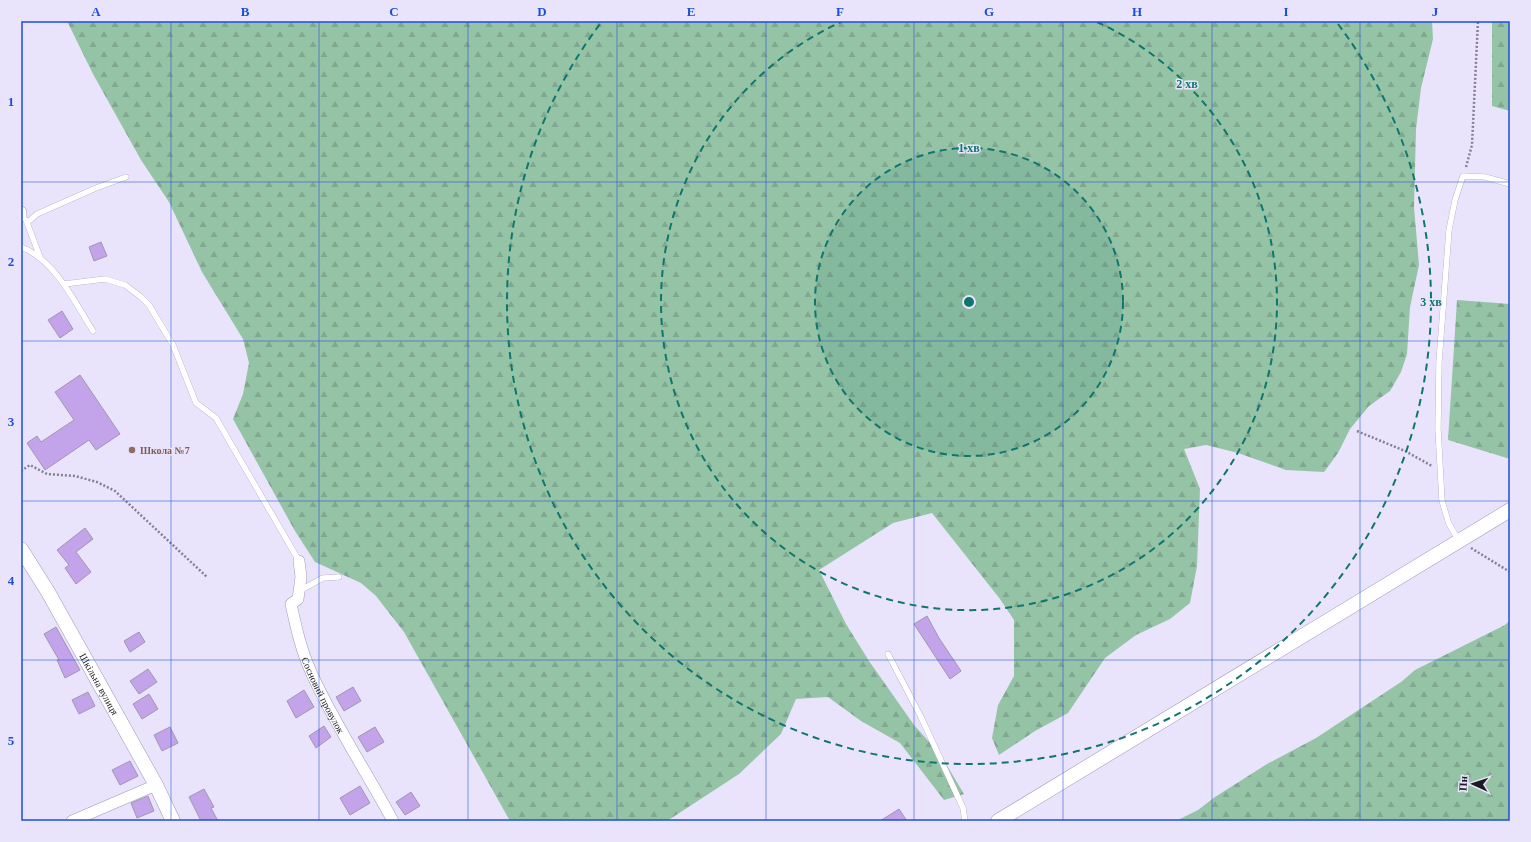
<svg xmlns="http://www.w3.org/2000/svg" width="1531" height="842" font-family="Georgia,serif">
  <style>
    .forest { fill: url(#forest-firs) }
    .building { fill: #c3a4eb; stroke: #a096b0 }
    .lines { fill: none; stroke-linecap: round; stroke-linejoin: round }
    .service-casing { stroke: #9f99b4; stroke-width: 6 }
    .minor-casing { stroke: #9f99b4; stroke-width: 12 }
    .tertiary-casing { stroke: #9f99b4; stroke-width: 15 }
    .path { stroke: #848091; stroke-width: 2.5; stroke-dasharray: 2 2; stroke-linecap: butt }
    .service { stroke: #fff; stroke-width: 5.5 }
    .minor { stroke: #fff; stroke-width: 11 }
    .tertiary { stroke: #fff; stroke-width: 14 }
    .grid { fill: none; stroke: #1d4ed8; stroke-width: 1; stroke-opacity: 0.55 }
    .ring { fill: none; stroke: #0f766e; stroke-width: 2; stroke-dasharray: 7 5 }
    .education-dot { fill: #8d6e63; stroke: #e9e4fb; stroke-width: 1.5 }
    .labels { text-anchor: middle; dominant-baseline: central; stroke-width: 3; stroke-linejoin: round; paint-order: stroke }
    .education-label { font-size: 10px; font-weight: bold; fill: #785e54; stroke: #e9e4fb; text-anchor: start }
    .street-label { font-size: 10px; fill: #1b1923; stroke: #e9e4fb }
    .centre { fill: #0f766e; stroke: #e9e4fb; stroke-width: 2 }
    .ring-label { font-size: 12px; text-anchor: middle; font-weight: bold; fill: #0f766e; stroke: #e9e4fb; stroke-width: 3; stroke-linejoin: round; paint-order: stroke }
    .neatline { fill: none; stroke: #1d4ed8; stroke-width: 1.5 }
    .grid-label { font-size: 13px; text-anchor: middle; font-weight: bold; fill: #1d4ed8 }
  </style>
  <defs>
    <pattern id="forest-firs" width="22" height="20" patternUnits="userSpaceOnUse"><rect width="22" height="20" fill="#95c3a6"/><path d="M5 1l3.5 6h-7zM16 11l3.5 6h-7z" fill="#80a78f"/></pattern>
  </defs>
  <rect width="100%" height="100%" fill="#e9e4fb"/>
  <path class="forest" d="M67 21H1432L1433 39 1421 88 1416 129 1414 207 1419 265 1410 307 1407 354 1401 372 1390 391 1369 406 1350 429 1338 453 1324 472 1286 470 1238 453 1206 445 1184 449 1200 489 1197 566 1190 603 1170 619 1136 635 1105 658 1068 713 1035 731 999 755 992 738 998 705 1014 676V620L1000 599 932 513 893 523 819 570 846 624 869 661 914 725 940 754 964 794 944 800 900 743 861 721 828 697 796 699 781 734 739 774 667 821H510L404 632 376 596 361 583 315 562 295 531 233 419 243 394 249 363 243 339 202 272 169 202 141 160 93 74Z
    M1492 21H1510V111L1492 106Z
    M1457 300 1510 304V459L1448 440Z
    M1510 620V821H1176L1198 810 1215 797 1267 764 1316 738 1401 682 1415 670 1505 625Z"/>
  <path class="building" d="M101 242 107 256 94 261 89 247Z
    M62 311 73 329 60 338 48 320Z
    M80 375 120 434 96 450 89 440 45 470 27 443 37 436 41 442 74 420 55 392Z
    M85 528 93 539 76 552 91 572 76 584 65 568 69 565 57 550Z
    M927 616 939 638 961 671 950 679 914 624Z
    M56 627 80 670 65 678 57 660H59L44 634Z
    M139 632 145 642 130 652 124 641Z
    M148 669 157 682 139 694 130 681Z
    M353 687 361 701 344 711 336 697Z
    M304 690 314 707 296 718 287 701Z
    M88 692 95 706 79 714 72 700Z
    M149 694 158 709 142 719 133 704Z
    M324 726 331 737 316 748 309 736Z
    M170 727 178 743 162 751 154 735Z
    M375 727 384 742 367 752 358 737Z
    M130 761 138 776 120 785 112 770Z
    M360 786 370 803 350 815 340 798Z
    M204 789 214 807 211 808 218 821H201L189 797Z
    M411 792 420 806 405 815 396 802Z
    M148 796 154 811 137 818 131 803Z
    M899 809 907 821H880Z"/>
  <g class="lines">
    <g class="service-casing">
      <path id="service" d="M26 220 40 257
        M28 222 37 214 96 188 126 177
        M21 247C54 259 75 302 93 331
        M64 284 105 279 125 285 141 297 149 305 173 345 196 403 216 418 299 561
        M1459 541 1449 524 1442 501 1438 429 1439 362 1449 230 1455 200 1463 176 1485 177 1510 184
        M299 591 323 578 339 577
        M888 654 921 717 963 808 965 821"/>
    </g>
    <g class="minor-casing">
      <g id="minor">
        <path d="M21 212V216"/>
        <path id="s1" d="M299 561 301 577 298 599 291 604C296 627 301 650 311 672 334 723 366 771 393 821"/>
        <path d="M72 821 156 785"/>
      </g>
    </g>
    <g class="tertiary-casing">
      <g id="tertiary">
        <path id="s2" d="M21 549 48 592 156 785 173 821"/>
        <path d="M998 821 1510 510"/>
      </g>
    </g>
    <path class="path" d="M1466 167 1472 145 1478 21
      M1357 431 1405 451 1432 466
      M21 471 30 465 47 474 75 476 97 482 115 491 207 577
      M1471 548 1510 572"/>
    <use href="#service" class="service"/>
    <use href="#minor" class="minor"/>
    <use href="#tertiary" class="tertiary"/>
  </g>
  <path class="grid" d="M171 21V821M319 21V821M468 21V821M617 21V821M766 21V821M914 21V821M1063 21V821M1212 21V821M1360 21V821M21 182H1510M21 341H1510M21 501H1510M21 660H1510"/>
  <circle cx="969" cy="302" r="154" fill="#0f766e" fill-opacity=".12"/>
  <g class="ring">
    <circle cx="969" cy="302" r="154"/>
    <path d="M1097 22A308 308 0 1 1 841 22"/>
    <path d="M1338 24A462 462 0 1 1 600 24"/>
  </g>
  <circle class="education-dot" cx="132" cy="450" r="4"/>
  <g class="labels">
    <g class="education-label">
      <text x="140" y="450">Школа №7</text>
    </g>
    <g class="street-label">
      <text stroke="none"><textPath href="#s2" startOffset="156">Шкільна вулиця</textPath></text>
      <text stroke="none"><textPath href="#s1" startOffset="144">Сосновий провулок</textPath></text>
    </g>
  </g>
  <circle cx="969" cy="302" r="6" class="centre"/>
  <g class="ring-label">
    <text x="1187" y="88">2 хв</text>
    <text x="969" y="152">1 хв</text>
    <text x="1431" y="306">3 хв</text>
  </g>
  <rect width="1531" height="842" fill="none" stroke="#e9e4fb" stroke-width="44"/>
  <g transform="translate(1473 784) rotate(273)" stroke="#e9e4fb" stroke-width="3" paint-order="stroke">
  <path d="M0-3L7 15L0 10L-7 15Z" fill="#1b1923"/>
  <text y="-6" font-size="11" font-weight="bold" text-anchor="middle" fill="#1b1923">Пн</text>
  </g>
  <rect x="22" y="22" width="1487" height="798" class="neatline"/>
  <g class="grid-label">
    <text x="96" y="16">A</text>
    <text x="245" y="16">B</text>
    <text x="394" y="16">C</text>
    <text x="542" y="16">D</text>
    <text x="691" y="16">E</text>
    <text x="840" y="16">F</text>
    <text x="989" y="16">G</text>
    <text x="1137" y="16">H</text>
    <text x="1286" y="16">I</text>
    <text x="1435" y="16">J</text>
    <text x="11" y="106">1</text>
    <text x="11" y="266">2</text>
    <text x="11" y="426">3</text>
    <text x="11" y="585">4</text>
    <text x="11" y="745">5</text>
  </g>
</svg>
